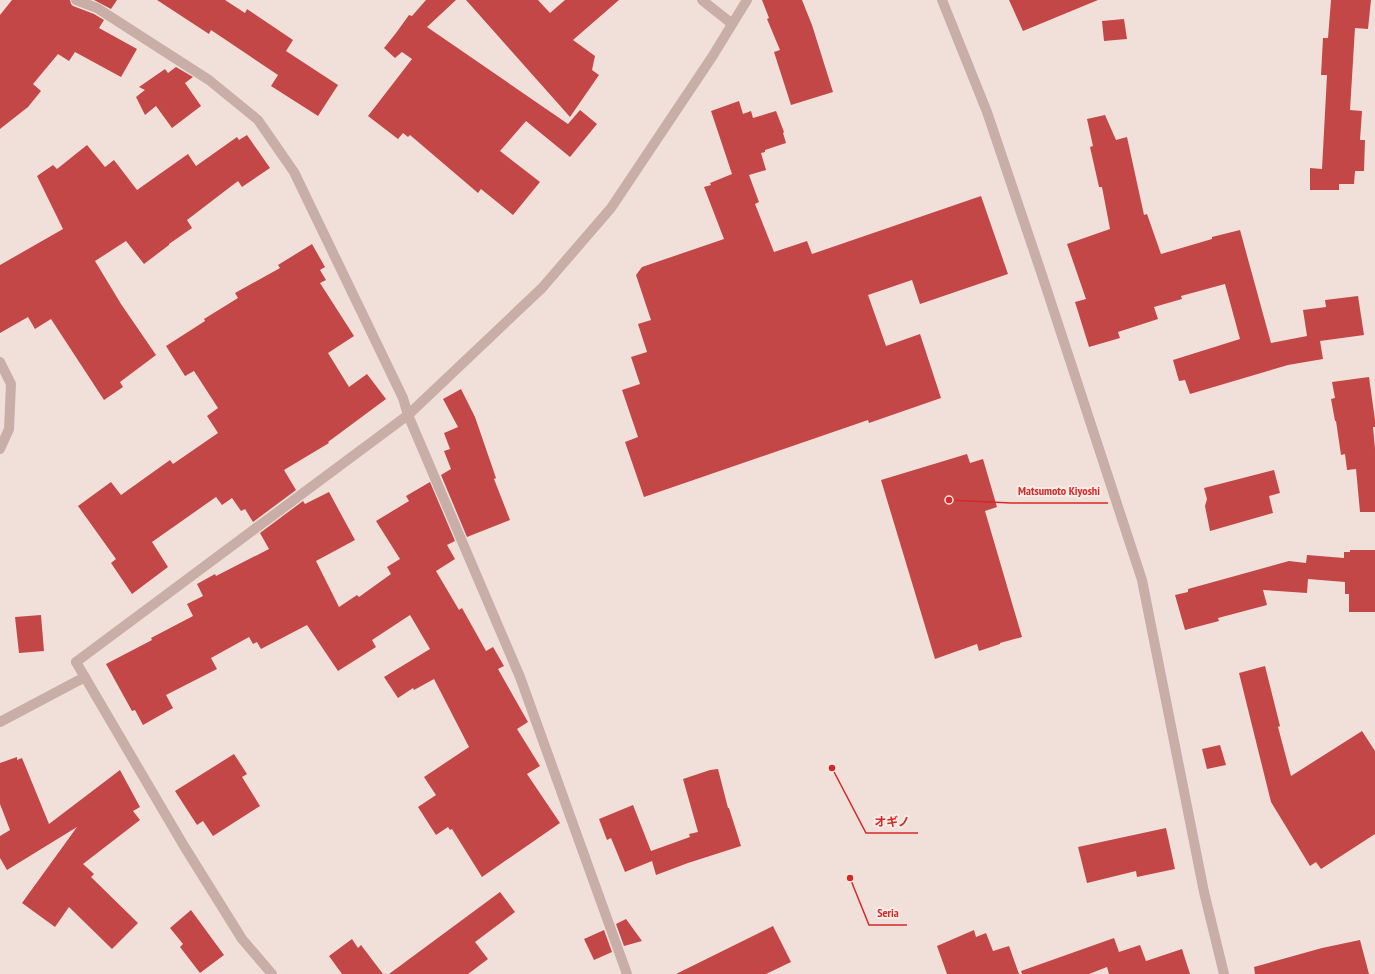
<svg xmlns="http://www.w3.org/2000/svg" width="1375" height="974" font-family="'PT Sans Narrow','Noto Sans JP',sans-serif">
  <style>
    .building { fill: #c34746 }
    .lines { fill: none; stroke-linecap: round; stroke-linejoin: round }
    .minor { stroke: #c8aea6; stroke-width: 10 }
    .tertiary { stroke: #c8aea6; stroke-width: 10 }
    .leader { fill: none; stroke: #d62828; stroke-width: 1.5 }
    .callout-dot { fill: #d62828; stroke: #f9ece6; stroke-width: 1.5 }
    .callout-label { font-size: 12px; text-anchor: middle; font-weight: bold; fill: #d62828; stroke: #f9ece6; stroke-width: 4; stroke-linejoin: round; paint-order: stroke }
  </style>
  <rect width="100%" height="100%" fill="#f1e0da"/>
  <path class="building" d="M12 0H70L71 4 73 6 94 14 104 20 99 28 137 49 121 77 75 52 69 61 58 54 33 84 41 91 28 107 0 129V15Z
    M94 0H117L111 9Z
    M157 0H225L245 13 247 9 293 40 286 51 338 85 318 116 271 86 278 75 211 30 209 34Z
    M426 0H456L427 27 568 124 580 110 597 124 570 157 526 121 500 151 540 182 513 215 481 189 478 193 410 135 408 137 403 133 398 139 368 116 412 59 402 52 395 58 384 48 396 33 409 15 412 16Z
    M466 0H538L550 13 565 0H619L573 40 595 56 592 70 599 75 570 117Z
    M762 0H802L812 25 833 92 791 105 774 52 780 50 767 19 769 18Z
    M1009 0H1098L1023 31Z
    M1331 0H1371L1368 29 1355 28 1350 110 1362 111 1360 140H1365L1364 171H1355L1354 184H1339V190H1310V168L1322 169 1327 75H1321L1323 38H1328Z
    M1124 19 1127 39 1104 41 1102 21Z
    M176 67 193 77 185 83 201 106 172 128 156 106 145 115 136 97 145 90 139 87 165 69 168 73Z
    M739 101 743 114 751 111 753 118 776 111 784 132 783 133 786 143 765 150V152L761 153 766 170 749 175 759 202 755 204 774 252 807 241 812 254 981 196 1008 274 920 304 912 280 868 295 886 346 920 334 941 398 869 423 868 420 644 497 625 442 638 437 622 390 640 384 631 357 647 352 638 324 651 320 636 275 642 267 724 239 704 187 711 185 710 183 732 174 711 111Z
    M1105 115 1116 140 1127 137 1144 215 1147 214 1161 254 1212 239V237L1240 230 1271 343 1307 336 1303 310 1326 307 1325 300 1358 296 1364 335 1320 341 1323 359 1288 365 1190 394 1185 380 1179 381 1173 360 1240 339 1225 284 1181 296 1182 299 1154 307 1158 319 1118 332 1120 338 1089 347 1075 302 1086 299 1067 244 1110 229 1102 187H1099L1090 147 1093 146 1087 119Z
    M247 135 270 168 242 187 238 181 187 220 192 228 169 244V245L144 264 126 241 95 261 121 304 156 355 120 382 123 387 104 400 51 319 35 329 28 317 0 333V265L63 229 37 176 53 165 57 169 87 145 105 167 114 160 137 190 188 154 196 166 237 137 239 140Z
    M312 244 325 267 320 270 326 280 320 283 354 336 328 353 349 387 367 374 386 399 328 442 329 443 284 470 296 490 253 522 245 509 241 511 232 498 222 505 216 497 152 542 168 567 132 594 111 563 116 559 78 506 111 482 121 495 170 460 173 464 218 433 207 416 218 408 194 371 185 376 166 346 205 321 204 319 238 298 235 293 280 268 278 265Z
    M1369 377 1375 420V427H1373L1375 449V512H1360L1356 469 1347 470 1345 454 1341 455 1336 421H1335L1331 399 1335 398 1332 382Z
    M461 389 475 417 496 478 494 479 510 520 467 537 441 475 451 469 444 451 450 449 444 433 458 427 443 399Z
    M967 454 970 463 983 459 997 507 985 511 1022 637 1000 643V644L979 651 977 644 935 659 881 480Z
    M1274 470 1280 493 1269 496 1273 513 1210 531 1205 506 1207 499 1204 488Z
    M430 482 455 541 447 545 455 559 436 571 459 610 462 608 486 651 493 647 504 666 498 669 528 722 517 729 540 766 527 774 560 823 482 877 452 829 450 830 448 827 436 835 418 807 436 795 424 777 469 747 434 679 414 690 413 688 398 698 384 677 430 649 410 615 372 640 376 647 338 671 307 625 261 649 257 642 253 644 249 637 211 658 217 669 166 695 173 708 143 725 135 710 132 711 106 664 152 640 151 638 193 616 187 604 203 596 197 584 215 574 216 576 269 549 260 533 303 501 305 504 329 492 355 540 316 561 339 607 357 595 359 597 391 574 387 567 400 559 376 521 409 501 406 496Z
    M1350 550H1375V612H1349V594H1345V582L1308 579 1307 593 1263 590 1267 605 1218 618 1219 621 1185 630 1175 595 1188 592V589L1289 561 1306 563 1307 555 1344 558V552H1350Z
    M41 615 44 651 19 653 15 617Z
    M1265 666 1280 726 1278 727 1291 776 1362 731 1375 751V834L1321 869 1316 862 1310 866 1271 802 1239 673Z
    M1220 745 1226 765 1207 769 1202 749Z
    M234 754 247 774 242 777 260 806 213 836 203 821 197 825 175 791Z
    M17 757V760L22 758 49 824 120 770 140 807 133 811 140 820 83 864 94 874 91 877 138 923 112 949 69 907 55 927 22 903 77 827 7 870 0 858V836L10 830 0 804V763Z
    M718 769 728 808H729L741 846 688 863 656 875 652 861 625 872 611 838 607 840 599 819 633 805 651 851 690 837 689 834 698 832 683 779 710 770Z
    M1166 828 1175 869 1137 877 1136 871 1087 883 1078 847Z
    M500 892 515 912 475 942 488 959 468 974H389Z
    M191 910 224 955 200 973 180 947 183 944 170 928Z
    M626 919 642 941 624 946 616 924Z
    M773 926 791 962 766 974H676Z
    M604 930 612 952 594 960 584 939Z
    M974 930 976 937 986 933 993 951 1009 946 1019 974H947L937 946Z
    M1114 938 1119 952 1140 945 1146 961 1182 949 1190 974H1109L1107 967 1089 974H1022L1021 971Z
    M352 939 358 948 361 945 383 974H342L329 956Z
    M1360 940 1369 974H1255L1254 967 1322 948Z"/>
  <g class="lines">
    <path class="minor" d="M76 0 97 8 209 80 258 120 294 172 403 398 408 415 520 677 627 974
      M702 0 731 23
      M0 362 11 384 9 429 0 449
      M76 662 184 846 242 939 272 974"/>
    <path class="tertiary" d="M942 0 987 112 1042 275 1142 580 1204 892 1224 974
      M76 662 408 415 542 288 611 208 712 57 747 0
      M0 722 85 677"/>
  </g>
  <path class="leader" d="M949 500L1011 503H1108M832 768L866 833H918M850 878L869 925H907"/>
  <g class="callout-dot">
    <circle cx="949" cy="500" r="4"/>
    <circle cx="832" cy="768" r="4"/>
    <circle cx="850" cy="878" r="4"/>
  </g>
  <g class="callout-label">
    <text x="1059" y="495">Matsumoto Kiyoshi</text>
    <text x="892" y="826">オギノ</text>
    <text x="888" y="917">Seria</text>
  </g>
</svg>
